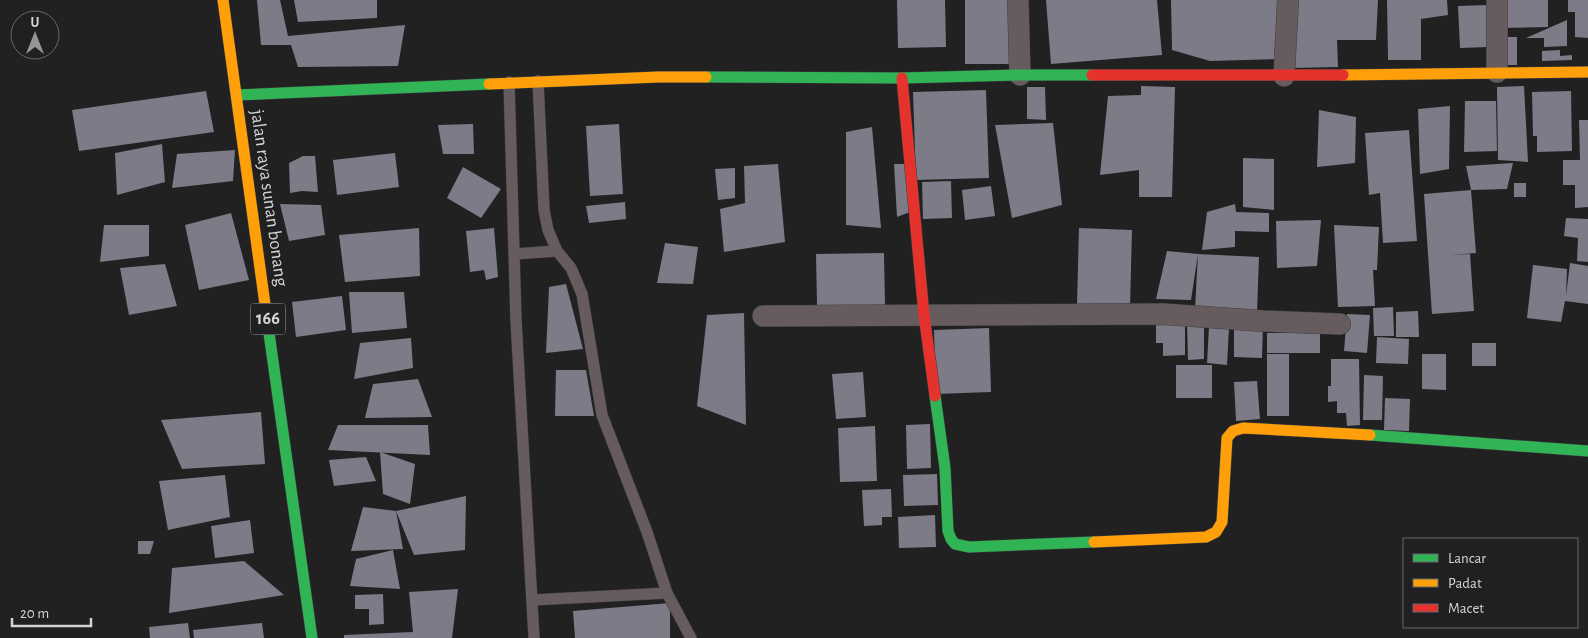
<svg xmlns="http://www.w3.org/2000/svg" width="1588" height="638" font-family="'Alegreya Sans',sans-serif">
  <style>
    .building { fill: #7c7b87 }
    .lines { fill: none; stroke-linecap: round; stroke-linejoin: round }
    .lane-casing { stroke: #3d3e3f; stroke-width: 12 }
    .street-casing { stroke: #3d3e3f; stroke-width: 22 }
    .fast-casing { stroke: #3d3e3f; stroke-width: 12 }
    .slow-casing { stroke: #3d3e3f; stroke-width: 12 }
    .jam-casing { stroke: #3d3e3f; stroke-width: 12 }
    .lane { stroke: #665c5e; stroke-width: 11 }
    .street { stroke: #665c5e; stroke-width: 21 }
    .fast { stroke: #30b455; stroke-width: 11 }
    .slow { stroke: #ff9f0a; stroke-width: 11 }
    .jam { stroke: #e5322d; stroke-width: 11 }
    .labels { text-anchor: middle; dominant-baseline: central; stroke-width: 5; stroke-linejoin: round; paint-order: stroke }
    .shield { fill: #202023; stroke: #9d9ea0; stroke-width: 1 }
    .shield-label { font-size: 18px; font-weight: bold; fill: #d3d4d5 }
    .street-label { font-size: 19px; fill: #d3d4d5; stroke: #202023 }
  </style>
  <rect width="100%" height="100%" fill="#212122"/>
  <path class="building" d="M257 0H280L288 36 405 25 398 66 298 67 291 45H261Z
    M294 0H377V18L298 22Z
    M897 0H945L946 47 898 48Z
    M965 0H1013L1017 64H965Z
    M1046 0H1157L1162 55 1051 64Z
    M1171 0H1277L1278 59 1210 61 1172 50Z
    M1291 0H1378L1376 40H1337L1338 67 1292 68Z
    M1387 0H1447L1448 15 1421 19V60H1388Z
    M1503 0H1548V27L1501 28Z
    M1568 0H1588V38L1575 37V12H1568Z
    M1487 5 1488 47 1460 48 1458 6Z
    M1567 20V46L1544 47V38H1526Z
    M1506 31 1508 37H1517V65H1501Z
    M1560 50V56L1572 55V60L1542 61V51Z
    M1141 86 1175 87 1172 197H1139V170L1100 175 1108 96 1141 95Z
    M1524 86 1528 162 1498 160 1497 87Z
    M1027 87H1045L1046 120 1027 119Z
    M986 90 989 178 916 180 913 92Z
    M206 91 214 132 79 151 72 110Z
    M1571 91 1572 151 1537 152V136H1533L1532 92Z
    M1465 101H1496L1497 151 1464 152Z
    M1450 106 1449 169 1420 174 1418 109Z
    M1319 110 1356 117 1355 163 1317 167Z
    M1579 120H1588V207L1575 208V185H1563V160H1580Z
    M1053 123 1062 205 1012 218 995 125Z
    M473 124 474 154H443L438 125Z
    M619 124 623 194 590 196 586 126Z
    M872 127 881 228 846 225V132Z
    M1409 130 1417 241 1383 243 1380 193 1369 195 1365 133Z
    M162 144 165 182 117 195 115 153Z
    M235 150 233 181 172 188 177 154Z
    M395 153 399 187 337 195 333 160Z
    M303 156H315L318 192 302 191 290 193 289 163Z
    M1243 158 1274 159V210L1243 207Z
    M1513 163 1507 189 1471 190 1466 166Z
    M778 164 785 242 724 252 720 209 745 203 744 166Z
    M894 164H908L910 212 897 217Z
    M463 167 501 189 481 218 447 198Z
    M735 168V198L718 200 715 169Z
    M951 181 952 218 923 219 922 182Z
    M1514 183H1526V197H1514Z
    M991 186 995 216 965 220 962 190Z
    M1471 190 1476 253 1450 255 1470 254 1474 311 1432 314 1424 194Z
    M625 202 626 219 589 223 586 206Z
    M280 204 321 205 325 235 289 241Z
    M1235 204 1236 212 1269 213V232L1235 231V247L1202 250 1207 212Z
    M231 213 249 280 199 290 185 225Z
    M1566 218 1588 219V262L1577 261 1578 238 1564 236Z
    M1321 220 1317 266 1277 268 1276 221Z
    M104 225H149V256L100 262Z
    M1334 225 1379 227 1377 270H1373L1375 306 1338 307Z
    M419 228 420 276 345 282 339 235Z
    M494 228 498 277 486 280 484 270 470 272 466 231Z
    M1079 228 1132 230 1130 307 1077 305Z
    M665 243 698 247 693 284 657 283Z
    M1167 251 1198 254 1191 300 1156 299Z
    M884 253 885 305H817L816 254Z
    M1198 254 1259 257 1257 312 1195 309Z
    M1570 263 1588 266V304L1565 301 1561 322 1527 318 1533 265 1567 269 1566 296Z
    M165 264 177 306 129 315 120 268Z
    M566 284 583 349 546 353 549 287Z
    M349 292H404L407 328 352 333Z
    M342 296 346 330 296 337 292 302Z
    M1393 307 1394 336H1374L1373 308Z
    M1418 311 1419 337H1396V312Z
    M744 313 746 425 697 406 707 315Z
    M1347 314 1370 315 1367 353 1344 351Z
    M1156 319H1185V355L1163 356V343H1156Z
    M1187 322H1204V359L1188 360Z
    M1234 324H1263L1262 358 1234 357Z
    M1209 327 1229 328 1227 365 1207 363Z
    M989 328 991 392 936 394 934 330Z
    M1267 333H1320V353H1267Z
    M1377 337 1409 339 1408 364 1376 363Z
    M411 338 413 368 354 379 360 343Z
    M1472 343H1496V366H1472Z
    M1267 354H1289V416H1267Z
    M1422 354H1446V390L1422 389Z
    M1331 359H1359L1360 425 1347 426 1346 413H1337V401L1328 402V386H1331Z
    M1176 365H1212V398H1176Z
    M556 370H586L594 416H555Z
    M863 372 866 417 836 419 832 374Z
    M1364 375 1383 376 1382 420H1363Z
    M418 379 432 417 365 418 373 384Z
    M1257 381 1260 419 1236 421 1234 382Z
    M1385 398 1410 399 1409 431 1384 430Z
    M261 412 265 464 182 469 161 420Z
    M930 424 931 468 907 469 906 425Z
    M338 425H428L430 455 328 450Z
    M875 426 877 481 840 482 838 428Z
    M380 452 415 464 410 504 383 494Z
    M366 457 376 481 334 486 329 460Z
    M937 474 938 505 904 506 903 475Z
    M225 475 230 517 168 530 159 481Z
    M891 489 892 517H882V525L864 526 862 490Z
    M466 496 465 550 414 555 396 511Z
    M363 507 396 511 403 549 351 551Z
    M935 515 936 547 899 548 898 517Z
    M250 520 254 553 215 558 211 526Z
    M138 541H154L150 554H138Z
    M393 550 400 589 350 586 356 559Z
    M244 561 284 595 169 613 172 568Z
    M458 589 452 638H344V635L413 632 409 592Z
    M383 594 384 624 369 625V609H355V595Z
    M670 603V638H575L573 611Z
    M188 623 190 638H150L149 627Z
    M262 623 264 638H194L193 630Z"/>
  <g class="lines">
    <g class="lane-casing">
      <path id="lane" d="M538 81 544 210 548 230 557 251 571 268 582 294 602 415 647 532 667 593 691 638
        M509 82 516 320 534 638
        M514 254 557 251
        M532 600 667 593"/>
    </g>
    <g class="street-casing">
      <path id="street" d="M1018 0 1020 75
        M1497 0V72
        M1284 76 1288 0
        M763 316 1163 314 1263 321 1340 324"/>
    </g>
    <g class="fast-casing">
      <path id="fast" d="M706 77 902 78 1020 75H1092
        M237 95 489 84
        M268 326 312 638
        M935 396 945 468 948 531 951 539 955 544 969 547 1094 542
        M1370 435 1588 451"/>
    </g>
    <g class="slow-casing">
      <path id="slow" d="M223 0 268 326
        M1343 75 1588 72
        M489 84 658 77H706
        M1094 542 1206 537 1216 532 1222 522 1227 438 1233 431 1243 428 1370 435"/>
    </g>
    <g class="jam-casing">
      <path id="jam" d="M1092 75H1343
        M902 78 924 315 935 396"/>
    </g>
    <use href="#lane" class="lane"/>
    <use href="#street" class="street"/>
    <use href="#fast" class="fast"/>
    <use href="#slow" class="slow"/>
    <use href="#jam" class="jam"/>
  </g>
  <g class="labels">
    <rect class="shield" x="250.5" y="303.5" width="35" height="31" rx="4"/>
    <g class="shield-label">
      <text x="268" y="319">166</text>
    </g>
    <g class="street-label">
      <text transform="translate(269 198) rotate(82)">jalan raya sunan bonang</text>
    </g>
  </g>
  <rect x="1403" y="538" width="175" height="90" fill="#202023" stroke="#68686a"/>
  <rect x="1413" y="554" width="25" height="8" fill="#30b455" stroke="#68686a"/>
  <text x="1448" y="563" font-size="15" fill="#d3d4d5">Lancar</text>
  <rect x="1413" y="579" width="25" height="8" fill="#ff9f0a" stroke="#68686a"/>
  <text x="1448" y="588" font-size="15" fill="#d3d4d5">Padat</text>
  <rect x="1413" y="604" width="25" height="8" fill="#e5322d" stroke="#68686a"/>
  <text x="1448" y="613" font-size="15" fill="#d3d4d5">Macet</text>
  <g transform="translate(35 35)"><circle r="24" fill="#202023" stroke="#68686a"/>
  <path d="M0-4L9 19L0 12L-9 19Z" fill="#959596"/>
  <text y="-8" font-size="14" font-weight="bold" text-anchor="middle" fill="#d3d4d5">U</text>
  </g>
  <path d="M12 618v8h79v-8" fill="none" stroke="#d3d4d5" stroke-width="2.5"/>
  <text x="20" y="618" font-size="15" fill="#d3d4d5" stroke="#202023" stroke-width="4" paint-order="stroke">20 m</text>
</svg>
